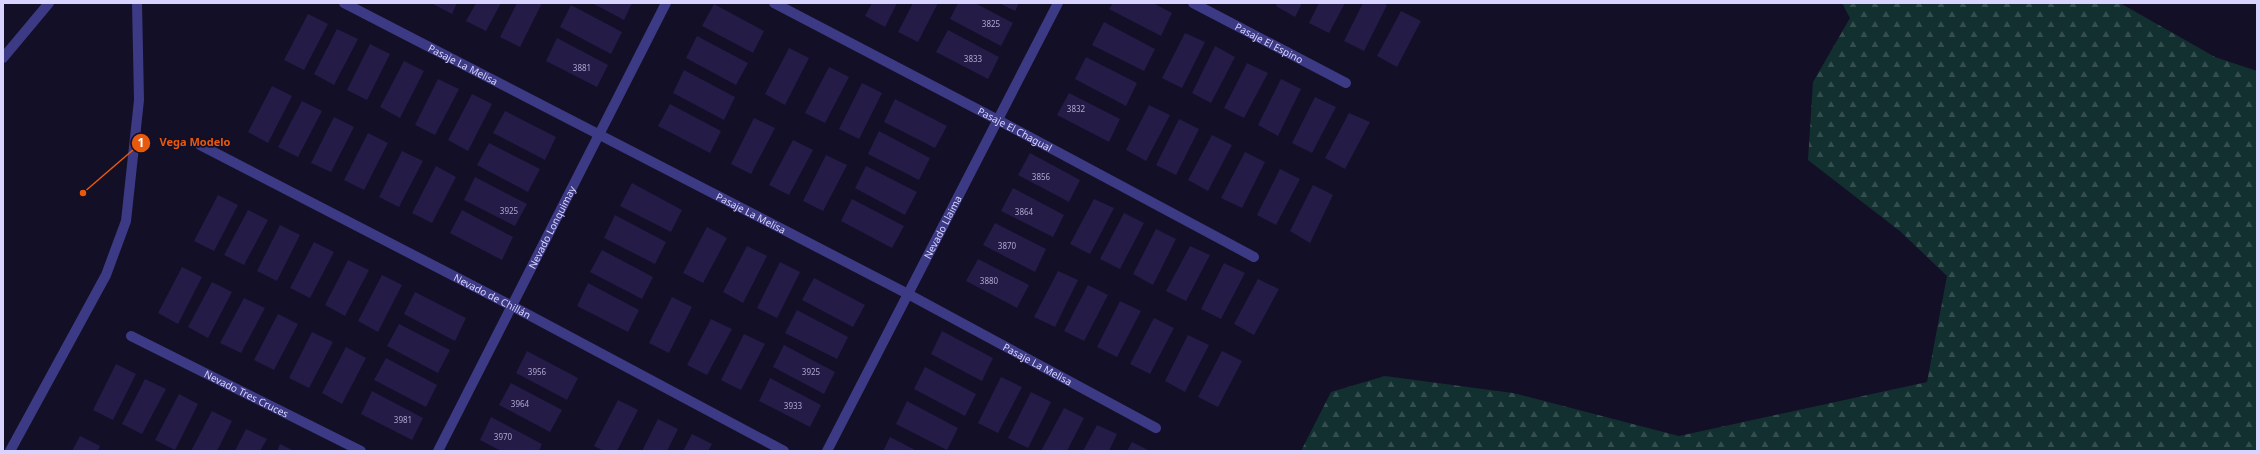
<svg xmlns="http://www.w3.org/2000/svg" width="2260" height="454" font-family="'Noto Sans',sans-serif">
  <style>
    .forest { fill: url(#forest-firs) }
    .building { fill: #241b47 }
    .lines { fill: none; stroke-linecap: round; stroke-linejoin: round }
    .minor { stroke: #3d3a85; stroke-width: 10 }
    .labels { text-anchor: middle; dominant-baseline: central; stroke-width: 3.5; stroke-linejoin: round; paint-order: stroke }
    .number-label { font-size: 8px; fill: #aca6d1 }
    .street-label { font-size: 10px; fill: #d9d4ff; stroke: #130f26 }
    .leader { fill: none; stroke: #e8590c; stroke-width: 1.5 }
    .callout-dot { fill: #e8590c; stroke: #130f26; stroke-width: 1.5 }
    .mark-label { font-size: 12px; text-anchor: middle; font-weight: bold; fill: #fff }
    .callout-label { font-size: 11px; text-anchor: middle; font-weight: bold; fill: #e8590c; stroke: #130f26; stroke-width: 3.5; stroke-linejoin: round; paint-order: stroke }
  </style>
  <defs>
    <pattern id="forest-firs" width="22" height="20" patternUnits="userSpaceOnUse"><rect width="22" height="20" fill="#12302f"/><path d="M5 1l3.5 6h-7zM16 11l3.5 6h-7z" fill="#344d4e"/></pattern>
  </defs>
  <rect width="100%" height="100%" fill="#130f26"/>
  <path class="forest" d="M1842 3H2120L2215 57 2257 71V451H1301L1331 392 1385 376 1513 393 1679 436 1927 382 1947 276 1901 232 1808 160 1813 82 1850 18Z"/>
  <path class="building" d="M431 3H457L452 14Z
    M476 3H501L486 31 466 21Z
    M517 3H542L520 47 500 37Z
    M592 3H632L624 20Z
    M872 3H897L885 27 865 16Z
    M913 3H938L918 42 898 32Z
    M958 3H975L1013 23 1001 46 950 19Z
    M999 3H1019L1015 11Z
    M1113 3H1153L1172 13 1161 36 1109 9Z
    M1277 3H1302L1295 17 1276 6Z
    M1319 3H1345L1329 33 1309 23Z
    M1363 3H1383L1387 5 1364 51 1344 41Z
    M714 4 764 31 753 53 702 26Z
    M571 5 622 32 611 54 560 27Z
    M1401 11 1421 21 1397 67 1377 56Z
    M308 14 328 24 304 70 284 60Z
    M1104 22 1155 49 1144 71 1092 45Z
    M337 29 358 39 334 85 314 74Z
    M948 30 999 57 988 79 936 52Z
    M1185 33 1205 42 1182 88 1162 78Z
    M697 36 748 63 736 85 686 58Z
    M557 38 608 65 597 87 546 61Z
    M370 44 390 54 367 100 347 90Z
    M1215 46 1235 57 1211 103 1192 93Z
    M789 48 809 58 785 105 765 94Z
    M1086 57 1137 83 1126 106 1075 79Z
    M404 61 424 71 400 118 380 107Z
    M1247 63 1268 73 1244 118 1224 108Z
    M829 67 849 77 825 123 805 113Z
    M684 70 735 97 724 120 673 93Z
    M438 79 459 89 435 135 415 125Z
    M1281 79 1301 89 1278 136 1258 125Z
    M862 83 882 93 859 139 839 129Z
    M272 86 292 96 268 143 248 132Z
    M1069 93 1120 119 1109 142 1057 115Z
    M472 94 492 104 468 151 448 140Z
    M1315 97 1336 107 1312 153 1292 143Z
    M895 99 947 126 935 148 884 122Z
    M302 101 322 111 298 157 278 147Z
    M670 104 721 131 710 153 658 126Z
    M1149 105 1170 115 1146 161 1126 150Z
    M505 111 556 137 545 160 493 133Z
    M1349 113 1370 122 1345 169 1325 158Z
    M334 117 354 127 331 172 311 163Z
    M754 118 775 128 751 174 731 164Z
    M1179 119 1199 129 1176 175 1156 165Z
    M879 131 930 158 919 180 868 154Z
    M368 133 388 143 364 190 344 180Z
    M1212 135 1232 145 1208 191 1188 180Z
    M793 140 813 150 789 195 769 185Z
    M489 143 540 169 528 192 477 165Z
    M402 151 423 161 399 207 379 197Z
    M1245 152 1265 162 1242 208 1221 198Z
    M1030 153 1080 180 1069 202 1018 175Z
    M826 155 847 165 823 211 803 201Z
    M436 166 456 177 432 223 412 213Z
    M866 166 917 192 905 215 855 188Z
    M1280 169 1300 179 1276 225 1257 215Z
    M475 177 527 204 515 226 464 200Z
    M632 183 682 210 671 232 620 206Z
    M1313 185 1333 195 1310 243 1290 231Z
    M1013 188 1064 215 1053 237 1001 211Z
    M218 195 238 205 214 251 194 241Z
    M852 199 904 226 892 248 841 221Z
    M1094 199 1114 208 1090 254 1070 244Z
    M248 210 268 220 244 265 224 255Z
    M462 210 513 237 502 260 450 233Z
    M1124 213 1144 223 1120 269 1100 259Z
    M615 215 666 242 655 264 604 238Z
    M995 223 1046 249 1035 272 983 245Z
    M280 225 300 235 277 281 257 271Z
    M707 227 727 238 703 283 683 273Z
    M1156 229 1176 239 1153 285 1133 274Z
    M314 242 334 252 310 298 290 288Z
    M747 246 767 256 743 303 723 292Z
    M1190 246 1210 255 1186 301 1166 291Z
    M602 250 653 277 642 299 590 272Z
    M978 259 1029 285 1017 308 966 281Z
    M348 260 369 270 345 316 325 305Z
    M780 262 800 272 777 318 757 308Z
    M1224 263 1245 273 1221 319 1201 309Z
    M182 267 202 277 178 324 158 313Z
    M1058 271 1078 280 1055 327 1034 317Z
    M382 275 402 285 378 332 358 321Z
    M814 278 865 305 853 327 802 300Z
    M1258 279 1279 289 1254 335 1234 324Z
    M212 282 232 292 208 338 188 327Z
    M588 283 639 310 628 332 577 306Z
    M1088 285 1108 295 1084 341 1064 331Z
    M415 292 466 318 455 341 404 314Z
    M672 297 692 307 669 353 649 343Z
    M244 298 265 308 241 353 220 343Z
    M1120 301 1141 311 1117 357 1097 347Z
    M797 310 848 337 837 359 785 333Z
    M278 314 298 324 274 370 254 360Z
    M1154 318 1174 328 1150 374 1130 364Z
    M711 319 732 329 707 375 687 365Z
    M399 324 450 350 438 373 387 346Z
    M942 331 993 358 982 381 931 354Z
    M312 332 333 342 309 388 289 378Z
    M744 334 765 344 741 390 721 380Z
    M1188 335 1209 345 1185 392 1165 381Z
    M784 345 835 372 824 394 773 367Z
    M346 347 366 358 342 404 322 393Z
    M527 351 578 378 567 400 516 373Z
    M1222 351 1242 361 1218 407 1198 397Z
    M386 358 437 385 426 407 374 380Z
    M116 364 136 374 113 420 93 410Z
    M925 367 976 394 965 416 914 389Z
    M1001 377 1022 387 998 433 978 423Z
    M770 378 821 405 810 427 759 401Z
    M145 379 166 389 142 434 122 424Z
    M511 383 562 410 550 432 499 405Z
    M372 391 423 418 412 440 361 414Z
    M1031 392 1051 402 1028 448 1008 438Z
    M179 394 198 404 175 450 155 440Z
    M618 400 638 410 617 451H604L594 446Z
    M907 401 958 428 947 450 896 424Z
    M1064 408 1084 418 1067 451H1041Z
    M212 411 232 421 217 451H191Z
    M491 417 542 444 539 451H501L480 440Z
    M658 419 678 429 667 451H642Z
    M1097 425 1117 434 1109 451H1083Z
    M246 429 267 439 260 451H235Z
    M692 434 712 444 708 451H683Z
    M80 436 100 446 98 451H72Z
    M890 437 917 451H883Z
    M1132 442 1150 451H1127Z
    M280 444 294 451H277Z"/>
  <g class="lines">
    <g class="minor">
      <path id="s1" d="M344 3 908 294 1156 428"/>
      <path id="s2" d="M774 3 998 120 1254 257"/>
      <path id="s3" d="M1193 3 1346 83"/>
      <path d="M3 58 49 3"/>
      <path id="s4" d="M200 145 512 306 784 451"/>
      <path id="s5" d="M131 336 361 451"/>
      <path d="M10 451 106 275 126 221 139 100 137 3"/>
      <path id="s6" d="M438 451 666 3"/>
      <path id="s7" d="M827 451 1058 3"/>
    </g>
  </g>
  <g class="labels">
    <g class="number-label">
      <text x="991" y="23">3825</text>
      <text x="973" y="58">3833</text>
      <text x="582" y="67">3881</text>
      <text x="1076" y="108">3832</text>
      <text x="1041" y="176">3856</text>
      <text x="509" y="210">3925</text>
      <text x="1024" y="211">3864</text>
      <text x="1007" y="245">3870</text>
      <text x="989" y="280">3880</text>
      <text x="537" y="371">3956</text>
      <text x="811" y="371">3925</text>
      <text x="520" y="403">3964</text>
      <text x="793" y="405">3933</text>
      <text x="403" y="419">3981</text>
      <text x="503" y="436">3970</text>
    </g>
    <g class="street-label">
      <text stroke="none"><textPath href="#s3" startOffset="86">Pasaje El Espino</textPath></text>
      <text stroke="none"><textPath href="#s1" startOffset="134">Pasaje La Melisa</textPath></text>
      <text stroke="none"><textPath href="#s2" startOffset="272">Pasaje El Chagual</textPath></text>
      <text stroke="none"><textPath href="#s1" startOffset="458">Pasaje La Melisa</textPath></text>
      <text stroke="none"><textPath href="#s6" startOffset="251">Nevado Lonquimay</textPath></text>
      <text stroke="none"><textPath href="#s7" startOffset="252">Nevado Llaima</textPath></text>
      <text stroke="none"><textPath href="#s4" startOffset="329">Nevado de Chillán</textPath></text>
      <text stroke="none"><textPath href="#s1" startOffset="782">Pasaje La Melisa</textPath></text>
      <text stroke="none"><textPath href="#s5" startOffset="129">Nevado Tres Cruces</textPath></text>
    </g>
  </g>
  <path class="leader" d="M83 193L141 143"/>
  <g class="callout-dot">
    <circle cx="83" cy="193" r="4"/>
    <circle cx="141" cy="143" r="10"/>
  </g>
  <g class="mark-label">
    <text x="141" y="147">1</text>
  </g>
  <g class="callout-label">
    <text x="195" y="146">Vega Modelo</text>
  </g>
  <rect width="2260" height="454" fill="none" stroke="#d9d4ff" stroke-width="8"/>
</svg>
